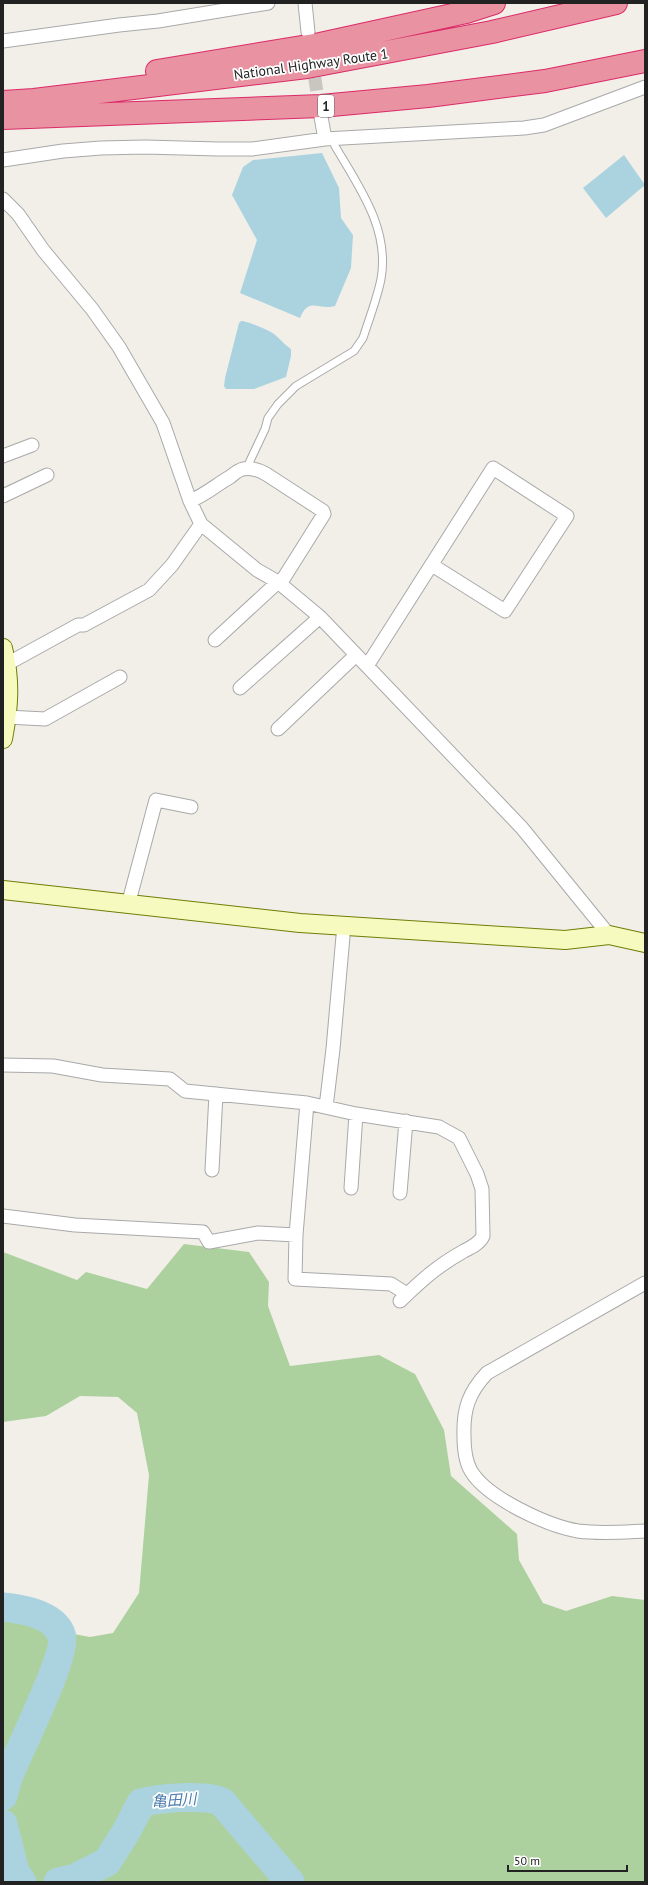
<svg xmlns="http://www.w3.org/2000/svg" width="648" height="1885" font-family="'PT Sans','Noto Sans JP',sans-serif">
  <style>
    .forest { fill: #add19e }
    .water { fill: #aad3df }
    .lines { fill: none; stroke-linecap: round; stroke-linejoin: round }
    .river { stroke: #aad3df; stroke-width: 29 }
    .street-tunnel { stroke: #c8c6c1; stroke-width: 13; stroke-dasharray: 13 6; stroke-linecap: butt }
    .lane-casing { stroke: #a9a9a9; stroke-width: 9 }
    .street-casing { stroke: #a9a9a9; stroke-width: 15 }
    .secondary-casing { stroke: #707d05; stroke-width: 20 }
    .highway-casing { stroke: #dc2a67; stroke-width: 24 }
    .lane { stroke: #fff; stroke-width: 7 }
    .street { stroke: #fff; stroke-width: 13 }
    .secondary { stroke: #f7fabf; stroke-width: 18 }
    .highway { stroke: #e892a2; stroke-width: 22 }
    .labels { text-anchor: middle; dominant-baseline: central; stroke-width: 3.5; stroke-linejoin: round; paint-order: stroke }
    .shield { fill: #fff; stroke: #646464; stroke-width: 1 }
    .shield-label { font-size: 13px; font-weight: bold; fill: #222 }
    .street-label { font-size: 14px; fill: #222; stroke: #fff }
    .water-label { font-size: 15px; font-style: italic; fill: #4a7aab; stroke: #fff }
  </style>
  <rect width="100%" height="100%" fill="#f2efe9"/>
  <path class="forest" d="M184 1244 249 1252 269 1282 268 1306 290 1366 379 1355 415 1374 444 1430 451 1476 517 1534 519 1560 543 1603 566 1611 612 1596 645 1600V1882H3V1593L30 1626 90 1637 113 1633 139 1593 149 1475 137 1413 118 1397 80 1396 46 1416 3 1422V1252L77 1280 86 1272 147 1289Z"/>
  <path class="water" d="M322 153 339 188 341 218 353 235 351 268 335 306C319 311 309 296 300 318L240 293 257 240 232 195 243 167 253 160Z
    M624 155 645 185 606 218 583 188Z
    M241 321C247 321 269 330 274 334 281 340 283 343 291 349V356L286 377 254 389H226L224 386 225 378 239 323Z"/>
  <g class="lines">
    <path class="river" d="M3 1607C22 1609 53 1614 61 1634 69 1652 19 1750 10 1773 7 1780 5 1788 3 1796
      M3 1824 15 1872 22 1882
      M58 1882 75 1878 107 1862 126 1832 141 1803C158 1798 207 1794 222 1802L290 1882"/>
    <path class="street-tunnel" d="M312 59 320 113"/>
    <g class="lane-casing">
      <path id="lane" d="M249 468V463L265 429 268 418 278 404 296 386 354 351 363 338C369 319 377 299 381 279 390 229 359 187 335 146L333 139"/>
    </g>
    <g class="street-casing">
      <path id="street" d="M305 3 308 32
        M3 41 119 25 158 21 268 3
        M321 117 325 139
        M3 160 63 151 101 148 145 147 218 149H252L325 139 524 128 544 125 645 87
        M3 199 18 214 43 250 92 309 119 347 163 423 190 501 201 524 257 570 278 582 320 617 522 828 609 935
        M3 456 32 445
        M3 496 47 475
        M190 501C205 495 216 485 230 477 234 474 238 470 243 469 251 467 259 470 266 474L323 511 324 514 280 584
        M215 640 278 582
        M7 664 78 625H84L149 590 172 565 201 524
        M367 666 493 468 567 516 505 611 432 565
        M240 688 320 617
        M7 717 45 719 120 677
        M278 729 356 655
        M128 905 156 800 191 807
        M3 1065 53 1066 102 1075 170 1079 185 1091 307 1103 356 1114 439 1127 459 1138 477 1174 482 1189 483 1236C480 1243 472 1247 464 1251 437 1266 422 1280 400 1301
        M307 1103 296 1235 295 1279 391 1284 407 1294
        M326 1107 333 1049 344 925
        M212 1170 216 1094
        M351 1188 356 1114
        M400 1193 406 1121
        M3 1216 75 1225 203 1232 209 1242 258 1233 296 1235
        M645 1283 487 1373C469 1392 463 1409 464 1436 464 1448 465 1461 471 1471 487 1498 548 1526 578 1531 600 1534 623 1532 645 1531"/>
    </g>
    <g class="secondary-casing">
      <path id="secondary" d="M3 648C11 681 9 707 3 739
        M3 890 300 923 565 940 609 935 645 943"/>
    </g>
    <g class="highway-casing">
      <path id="highway" d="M157 71 320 44 466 12 494 3
        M3 102 34 100 307 67 492 32 616 3
        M3 118 321 106 428 96 545 81 645 61"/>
    </g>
    <use href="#lane" class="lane"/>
    <use href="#street" class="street"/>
    <use href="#secondary" class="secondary"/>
    <use href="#highway" class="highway"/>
  </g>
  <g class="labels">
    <rect class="shield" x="318" y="95" width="16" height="22" rx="3"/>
    <g class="shield-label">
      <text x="326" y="106">1</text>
    </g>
    <g class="street-label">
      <text transform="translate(311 64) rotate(-8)">National Highway Route 1</text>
    </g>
    <g class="water-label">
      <text transform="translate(174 1800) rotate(-4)">亀田川</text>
    </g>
  </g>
  <rect width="648" height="1885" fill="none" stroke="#222222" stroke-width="8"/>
  <path d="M508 1865v6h119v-6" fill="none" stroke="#222222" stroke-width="2"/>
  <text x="514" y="1865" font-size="12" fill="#222222" stroke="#ffffff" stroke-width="3" paint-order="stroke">50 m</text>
</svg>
